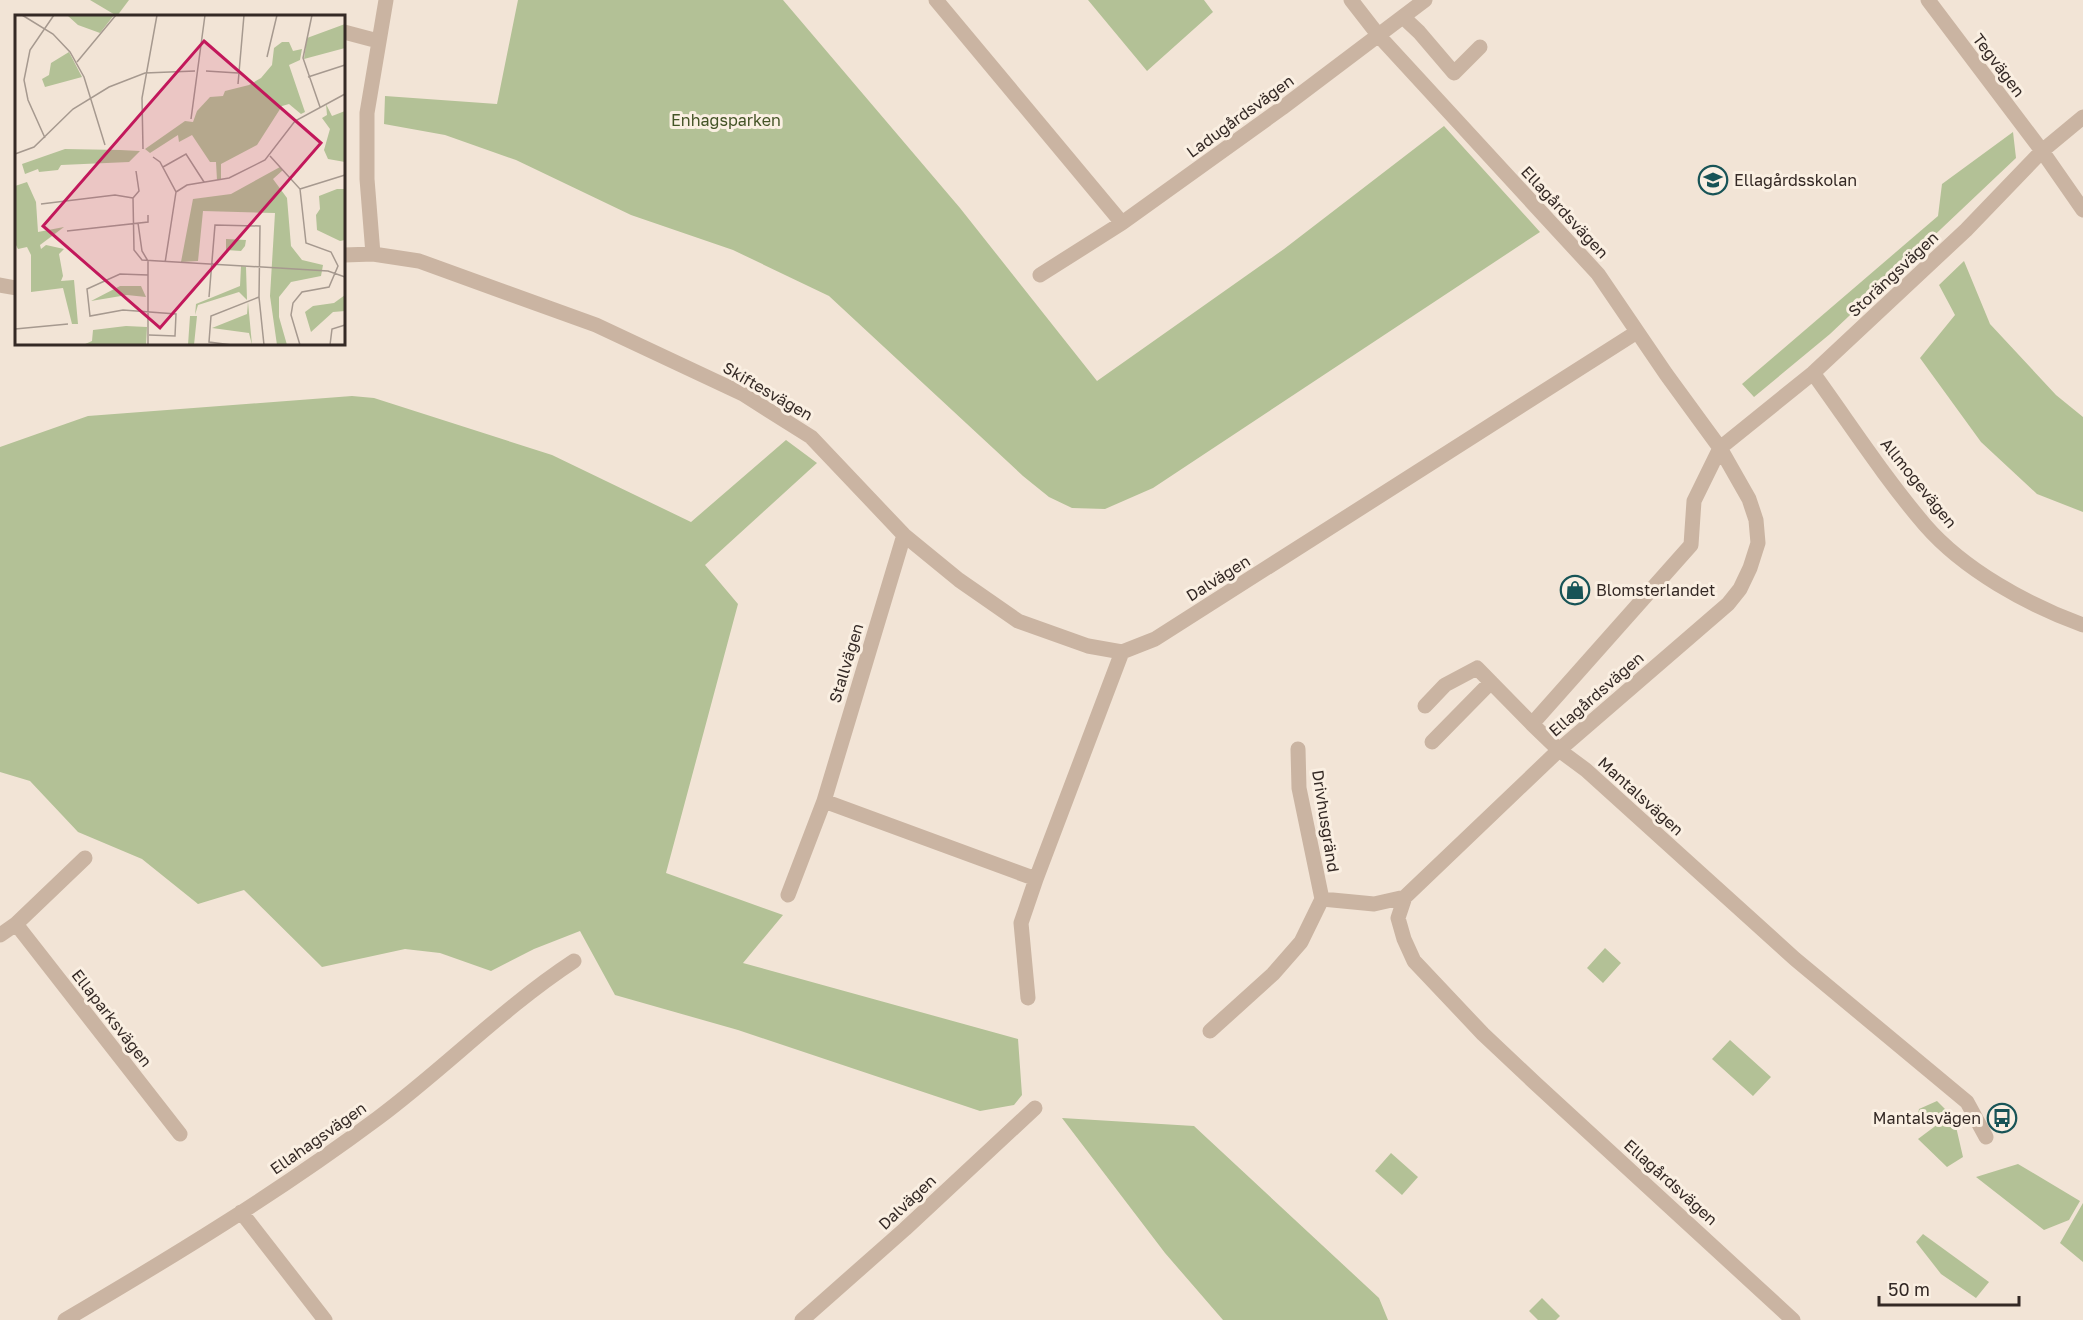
<svg xmlns="http://www.w3.org/2000/svg" width="2083" height="1320" font-family="'Golos Text',sans-serif">
  <style>
    .green { fill: #b3c196 }
    .lines { fill: none; stroke-linecap: round; stroke-linejoin: round }
    .street { stroke: #cab4a2; stroke-width: 15 }
    .labels { text-anchor: middle; dominant-baseline: central; stroke-width: 6; stroke-linejoin: round; paint-order: stroke }
    .street-label { font-size: 16px; fill: #342925; stroke: #faefe2 }
    .park-label { font-size: 16px; fill: #445427; stroke: #faefe2 }
    .poi-label { font-size: 16px; fill: #342925; stroke: #faefe2; text-anchor: start }
    .inset-road { fill: none; stroke: #a6998f; stroke-width: 1.5 }
    .view { fill: #c2185b; fill-opacity: 0.15; stroke: #c2185b; stroke-width: 3 }
    .inset-edge { fill: none; stroke: #342925; stroke-width: 3 }
  </style>
  <rect width="100%" height="100%" fill="#f2e4d6"/>
  <path class="green" d="M90 0H129L117 16Z
    M518 0H783L960 208 1097 381 1284 249 1444 126 1540 232 1153 488 1105 509 1072 508 1049 497 1023 476 829 296 733 250 631 215 516 160 445 135 384 124 385 96 497 104Z
    M1088 0H1204L1213 12 1147 71Z
    M2013 132 2016 158 1830 334 1754 397 1742 384 1938 216 1942 184Z
    M1964 261 1990 324 2056 395 2083 417V512L2037 494 1981 442 1920 358 1955 315 1939 285Z
    M352 396 374 398 552 455 691 522 786 440 817 463 705 565 738 604 666 873 783 915 743 963 1018 1039 1022 1095 1014 1105 980 1111 738 1030 615 995 580 931 534 949 491 971 440 953 405 949 322 967 244 890 198 904 142 859 78 832 30 781 0 772V447L88 416Z
    M1605 948 1621 963 1603 983 1587 968Z
    M1730 1040 1771 1077 1753 1096 1712 1059Z
    M1937 1101 1954 1118 1963 1157 1947 1167 1918 1139 1942 1121 1935 1113 1917 1119 1919 1109Z
    M1062 1118 1194 1126 1379 1298 1388 1320H1223L1165 1253Z
    M1391 1153 1418 1177 1402 1195 1375 1171Z
    M2018 1164 2080 1201 2069 1220 2044 1230 1976 1177Z
    M2083 1203V1262L2060 1243Z
    M1923 1234 1989 1282 1976 1298 1941 1274 1916 1242Z
    M1542 1298 1560 1316 1556 1320H1538L1529 1311Z"/>
  <g class="lines">
    <path class="street" d="M936 0 1122 223 1282 108 1425 0
      M1351 0 1379 36 1598 274 1666 374 1720 448 1749 499 1756 520 1758 543 1750 568 1740 589 1728 604 1559 750 1405 897 1398 918 1404 939 1414 961 1483 1034 1535 1083 1793 1320
      M1928 0 2042 151 2083 210
      M1403 17 1419 32 1454 73 1480 47
      M344 32 378 41
      M373 254 367 179V113L386 0
      M344 255 373 254 419 261 596 325 743 394 811 437 904 535 959 580 1018 621 1088 646 1122 652
      M1040 275 1122 223
      M0 285 16 288
      M1813 373C1850 424 1884 477 1925 525 1964 570 2028 605 2083 625
      M904 535 824 801 1036 879
      M1425 706 1445 685 1477 668 1532 724 1559 750 1586 770 1795 959 1967 1102 1986 1137
      M1532 724 1691 545 1694 501 1720 448 1813 373 1966 230 2042 151 2083 117
      M1432 742 1491 682
      M1298 749 1299 788 1322 899
      M788 895 824 801
      M16 924 180 1134
      M0 935 16 924 85 858
      M1028 998 1021 923 1036 879 1122 652 1155 639 1637 332
      M1210 1031 1273 974 1301 942 1322 899 1374 904 1405 897
      M241 1212 325 1320
      M65 1320C172 1257 279 1192 378 1118 445 1068 504 1007 574 961
      M802 1320 905 1229 1035 1108"/>
  </g>
  <defs>
    <g id="school-ring" transform="scale(1.5)"><circle r="9.5" fill="#faefe2" stroke="#185457" stroke-width="1.5"/><path d="M0-5L7-2L0 1L-7-2ZM-4 1L0 2.5L4 1V4Q0 6-4 4Z" fill="#185457"/></g>
    <g id="shop-ring" transform="scale(1.5)"><circle r="9.5" fill="#faefe2" stroke="#185457" stroke-width="1.5"/><path d="M-5-2.5h2.3a2.7 3.5 0 0 1 5.4 0H5L5.5 6h-11ZM-1.5-2.5h3a1.5 2.3 0 0 0-3 0Z" fill="#185457"/></g>
    <g id="bus-ring" transform="scale(1.5)"><circle r="9.5" fill="#faefe2" stroke="#185457" stroke-width="1.5"/><path d="M-5-6H5V4H4V6H2V4H-2V6H-4V4H-5ZM-3.5-4V0h7V-4ZM-3.5 1.2v1.5H-2V1.2ZM2 1.2v1.5H3.5V1.2Z" fill="#185457"/></g>
  </defs>
  <g fill-rule="evenodd">
    <use href="#school-ring" x="1713" y="180"/>
    <use href="#shop-ring" x="1575" y="590"/>
    <use href="#bus-ring" x="2002" y="1118"/>
  </g>
  <g class="labels">
    <g class="street-label">
      <text transform="translate(1999 65) rotate(53)">Tegvägen</text>
      <text transform="translate(1240 116) rotate(-36)">Ladugårdsvägen</text>
      <text transform="translate(1565 212) rotate(47)">Ellagårdsvägen</text>
      <text transform="translate(1893 274) rotate(-43)">Storängsvägen</text>
      <text transform="translate(768 391) rotate(30)">Skiftesvägen</text>
      <text transform="translate(1919 483) rotate(51)">Allmogevägen</text>
      <text transform="translate(1218 578) rotate(-32)">Dalvägen</text>
      <text transform="translate(846 663) rotate(-73)">Stallvägen</text>
      <text transform="translate(1596 694) rotate(-41)">Ellagårdsvägen</text>
      <text transform="translate(1641 796) rotate(42)">Mantalsvägen</text>
      <text transform="translate(1326 821) rotate(81)">Drivhusgränd</text>
      <text transform="translate(112 1018) rotate(52)">Ellaparksvägen</text>
      <text transform="translate(318 1138) rotate(-35)">Ellahagsvägen</text>
      <text transform="translate(1671 1182) rotate(42)">Ellagårdsvägen</text>
      <text transform="translate(907 1202) rotate(-43)">Dalvägen</text>
    </g>
    <g class="park-label">
      <text x="726" y="120">Enhagsparken</text>
    </g>
    <g class="poi-label">
      <text x="1734" y="180">Ellagårdsskolan</text>
      <text x="1596" y="590">Blomsterlandet</text>
      <text x="1981" y="1118" text-anchor="end">Mantalsvägen</text>
    </g>
  </g>
  <g transform="translate(15 15)">
    <rect width="330" height="330" fill="#f2e4d6"/>
    <path d="M99 0 85 18 63 10 53 1ZM330 9V33L289 44 292 23ZM267 27H274L278 36 287 34 285 45 274 50 290 97 286 99 274 89 267 91 242 130 206 149V164L202 165 201 147H195L177 120 164 127 163 120 135 138 130 134 170 106 178 107 182 96 195 82 208 81 210 76 234 70 246 63 257 50 259 33ZM54 37 67 62 30 72 27 64 34 60 36 48ZM311 89 317 101 330 96V147L313 144 309 135 315 114 307 103 312 100ZM50 134 105 135 125 136 114 147 46 150 43 155 24 157 23 154 10 159 7 149ZM265 152 268 155 258 164 272 183 276 231 287 245 308 250 306 261 276 267 264 282V302L272 330H262L255 281 260 198 188 196 183 246 166 247 178 184 216 179ZM12 167 21 187 23 217 49 212 25 230 26 234 31 230 49 234 44 239 48 261 46 266 59 265 63 309H57L48 273 16 277V240L12 232 3 234 0 228V171ZM322 174H330V225L325 226 302 215 301 200 305 194 304 181ZM211 224 231 225 230 231 226 236 211 235ZM226 251 231 252 232 285 224 277 183 290 180 300 181 289 225 271ZM105 271H126L131 282 112 280 76 286ZM330 280V296L318 297 296 317 290 297 298 291 319 288ZM233 287 237 330 234 318 197 313 232 299ZM175 301H182L179 330H173ZM111 311 132 312 131 330H68L77 326 78 315Z" fill="#b3c196"/>
    <path class="inset-road" d="M7 0 38 19 55 37 69 62 90 130M297 0 288 43 305 92M252 42 262 0M62 47 101 0M191 56 223 58M293 62 330 50M223 69 229 0M176 104 190 0M30 123 13 85 9 65 15 35 39 0M128 134 127 83 142 0M0 139 19 132 58 94 94 72 130 58 180 56M255 141 285 174 291 228 316 237 323 251 314 272 287 277 278 288 276 300 285 330M138 142 145 147 161 177 150 248M148 152 171 139 189 167M285 174 330 160M161 177 172 170 214 163 250 145 280 106 330 79M118 183 119 235 127 245 313 256 330 262M118 183 124 176 121 156M26 189 100 180 118 183M123 208 127 236 133 246V330M52 216 133 207V200M133 260 105 259 72 274 75 301 108 295 161 299 160 321 134 320M194 282 200 210 245 211 244 282 249 330M0 314 53 309M217 330 194 327 196 301 244 282M315 330 317 314 330 310"/>
    <path class="view" d="M189 26 306 128 145 313 28 211Z"/>
    <rect width="330" height="330" class="inset-edge"/>
  </g>
  <path d="M1879 1296v9h140v-9" fill="none" stroke="#342925" stroke-width="3"/>
  <text x="1888" y="1296" font-size="18" fill="#342925" stroke="#faefe2" stroke-width="4.5" paint-order="stroke">50 m</text>
</svg>
